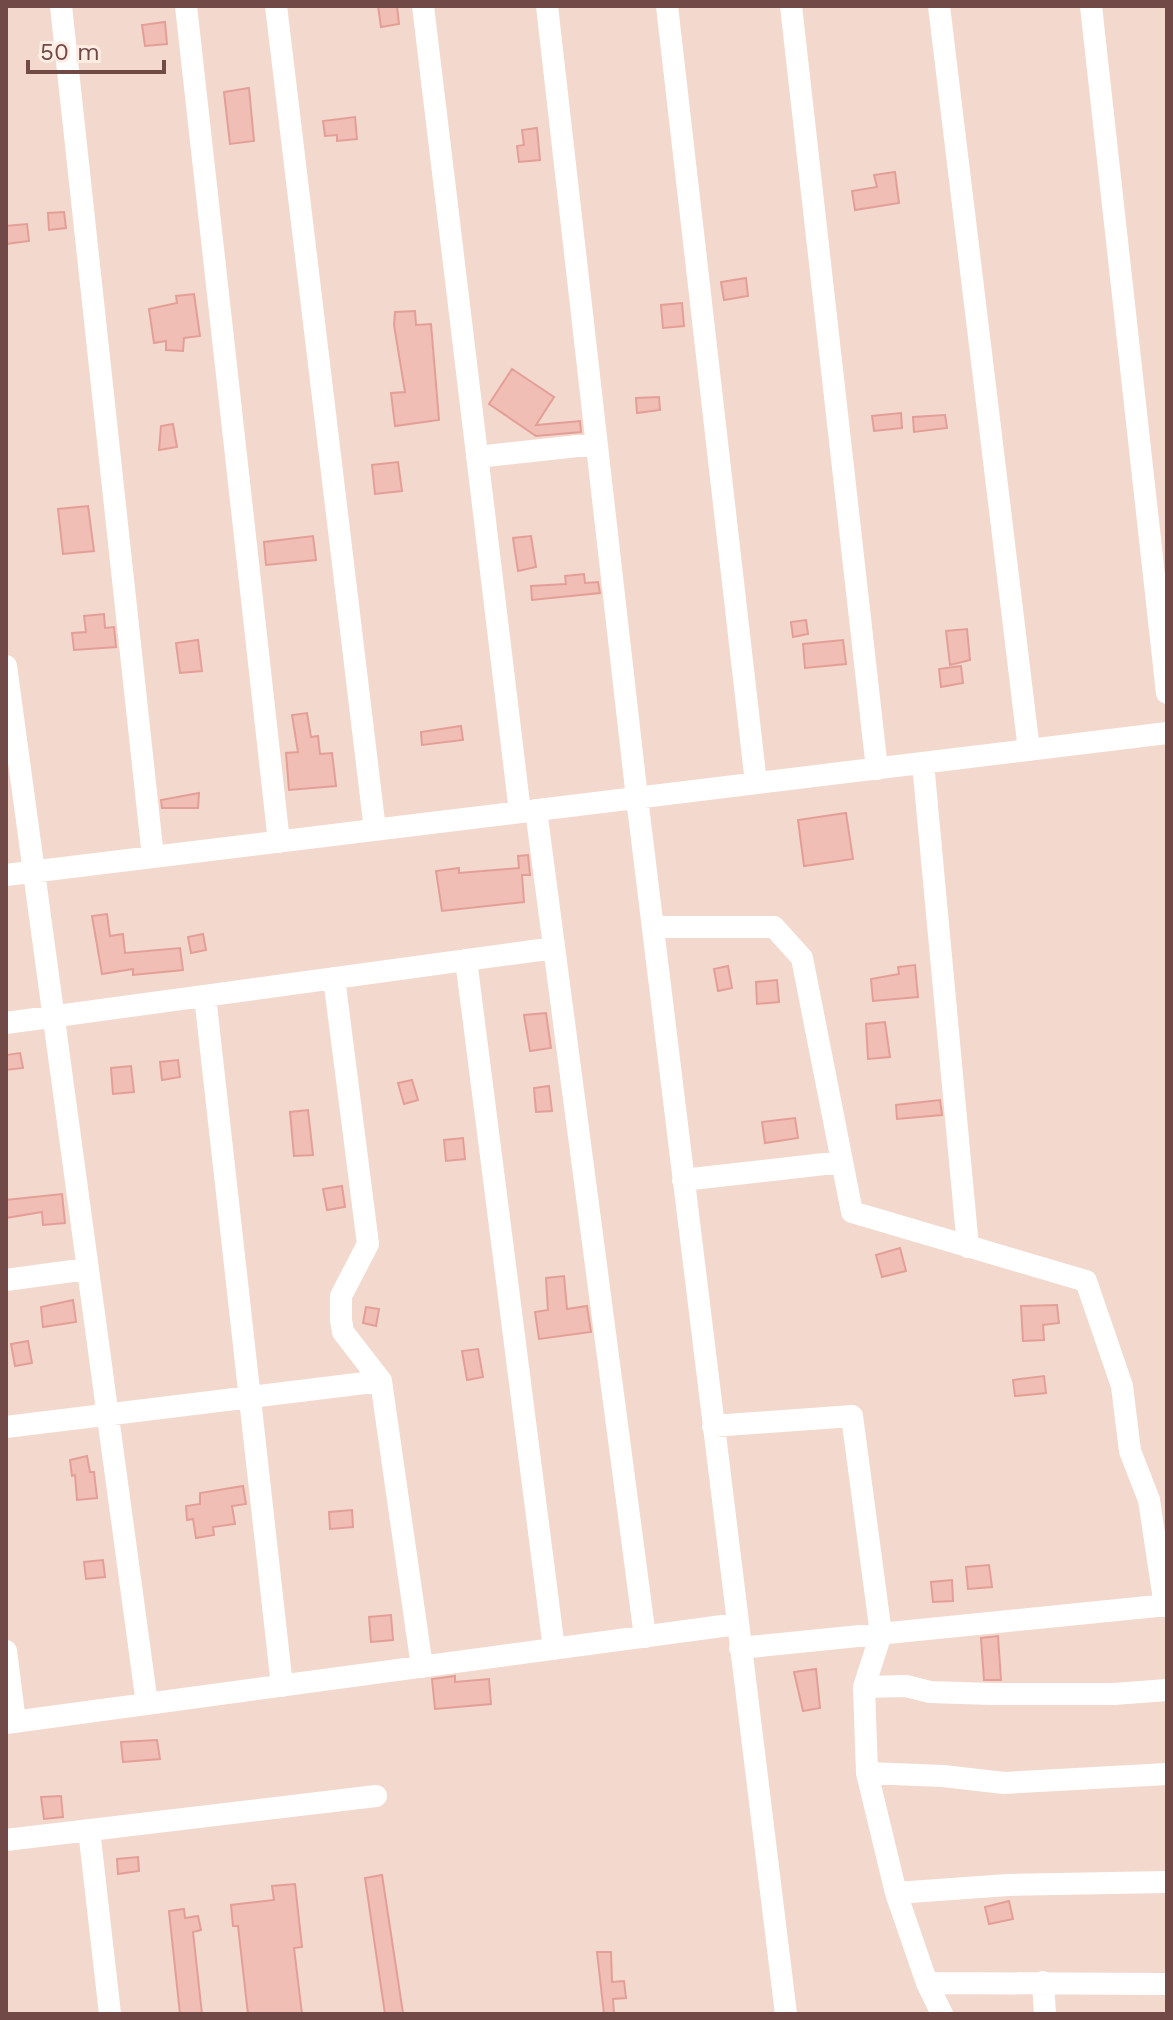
<svg xmlns="http://www.w3.org/2000/svg" width="1173" height="2020" font-family="'Work Sans',sans-serif">
  <style>
    .residential { fill: #f3d8cd }
    .building { fill: #f1beb6; stroke: #e39f97; stroke-width: 2 }
    .lines { fill: none; stroke-linecap: round; stroke-linejoin: round }
    .minor { stroke: #fff; stroke-width: 22 }
  </style>
  <rect width="100%" height="100%" fill="#fce8df"/>
  <path class="residential" d="M6 6H1167V2014H6Z"/>
  <path class="building" d="M378 6H397L399 24 381 27Z
    M165 22 167 44 145 46 142 25Z
    M249 88 254 141 230 144 224 92Z
    M355 117 357 139 337 141V135L325 136 323 121Z
    M537 128 540 160 519 162 517 146 524 145 522 130Z
    M895 172 899 203 855 210 852 191 877 187 874 175Z
    M64 212 66 228 49 230 48 213Z
    M27 224 29 241 6 244V226Z
    M746 278 748 296 724 300 721 282Z
    M194 294 200 336 184 338 183 351 166 350V341L154 343 149 309 177 303 176 296Z
    M682 303 684 326 663 328 661 305Z
    M415 311 416 325 431 324 439 420 395 426 391 393 405 392 394 325 395 312Z
    M512 369 554 397 536 425 580 421 581 432 536 436 489 404Z
    M659 397 660 410 637 413 636 398Z
    M901 413 902 428 874 431 872 416Z
    M945 415 947 428 914 432 913 417Z
    M173 424 177 447 159 450 161 426Z
    M398 462 402 491 375 494 372 465Z
    M88 506 94 551 63 554 58 509Z
    M313 536 316 560 266 565 264 542Z
    M531 536 536 567 518 571 513 538Z
    M584 574 585 583 598 582 600 593 532 600 531 586 566 584 565 576Z
    M104 614 105 628 114 627 116 647 74 650 72 633 86 632 84 616Z
    M806 620 808 634 793 637 791 622Z
    M967 629 970 660 950 665 946 631Z
    M198 640 202 671 180 673 176 643Z
    M843 640 846 664 805 668 803 644Z
    M961 666 963 683 941 687 939 669Z
    M307 713 311 737 318 736 320 754 332 753 336 786 289 790 286 753 298 752 292 715Z
    M461 726 463 740 422 745 421 732Z
    M199 793 198 808H162L161 800Z
    M846 813 853 859 804 866 798 820Z
    M528 855 530 875H522L524 902 442 911 436 871 459 868V873L519 868 518 856Z
    M107 914 110 936 123 934 125 953 180 948 183 970 133 975V969L102 974 92 916Z
    M203 934 206 950 191 953 188 937Z
    M915 965 918 997 873 1001 871 979 899 974 898 967Z
    M728 966 732 988 718 991 714 969Z
    M777 980 779 1002 757 1004 756 982Z
    M546 1013 551 1048 530 1051 524 1015Z
    M885 1022 890 1057 868 1059 866 1024Z
    M20 1053 23 1068 6 1070V1055Z
    M178 1060 180 1077 162 1080 160 1062Z
    M131 1066 134 1092 113 1094 111 1068Z
    M412 1080 418 1100 404 1104 398 1083Z
    M549 1086 552 1111 536 1112 534 1088Z
    M940 1100 942 1115 897 1119 896 1105Z
    M308 1110 313 1155 294 1156 290 1112Z
    M795 1118 798 1138 765 1143 762 1122Z
    M463 1138 465 1159 446 1161 444 1140Z
    M342 1186 345 1207 327 1210 323 1189Z
    M62 1194 65 1223 43 1225 42 1212 6 1218V1200Z
    M900 1248 906 1271 882 1277 876 1255Z
    M564 1276 567 1309 587 1306 591 1332 539 1339 535 1312 548 1310 546 1278Z
    M73 1300 76 1322 43 1327 41 1307Z
    M1057 1305 1059 1323 1043 1325 1044 1340 1023 1341 1021 1306Z
    M366 1307 379 1309 376 1326 363 1323Z
    M28 1341 32 1363 15 1366 11 1344Z
    M478 1349 483 1377 467 1380 462 1351Z
    M1044 1376 1046 1393 1015 1396 1013 1380Z
    M87 1456 90 1472H94L97 1498 77 1500 75 1475 72 1476 70 1460Z
    M243 1486 246 1504 232 1506 235 1524 213 1527 214 1535 196 1538 193 1519 187 1520 186 1506 200 1504V1493Z
    M352 1510 353 1527 330 1529 329 1512Z
    M103 1560 105 1577 86 1579 84 1562Z
    M989 1565 992 1587 968 1589 966 1567Z
    M952 1580 953 1601 933 1602 931 1582Z
    M391 1615 393 1640 371 1642 369 1617Z
    M998 1636 1001 1680H984L981 1638Z
    M816 1669 820 1708 803 1711 794 1672Z
    M455 1676V1682L489 1679 491 1704 435 1709 432 1679Z
    M157 1740 160 1759 123 1762 121 1742Z
    M61 1796 63 1817 44 1819 41 1797Z
    M138 1857 139 1871 118 1874 117 1859Z
    M382 1875 403 2013 394 2014H385L365 1878Z
    M295 1884 302 1947 294 1948 302 2014H248L238 1926H233L231 1905 274 1900 272 1886Z
    M1009 1901 1013 1919 989 1924 985 1907Z
    M184 1909 185 1918 198 1916 201 1930 193 1932 202 2014H180L169 1911Z
    M597 1952H611L612 1982 624 1981 626 1998 613 1999 614 2014H604Z"/>
  <g class="lines">
    <path class="minor" d="M61 6 153 857
      M186 6 279 842
      M276 6 375 830
      M423 6 520 812
      M547 6 637 798 786 2014
      M667 6 756 783
      M791 6 877 769
      M939 6 1029 750
      M1091 6 1167 693
      M477 457 596 444
      M6 666 147 1704
      M923 763 968 1247
      M536 810 645 1637
      M6 875 1167 733
      M653 927H774L802 958 852 1212 1086 1281 1122 1386 1130 1451 1149 1500 1165 1606
      M466 960 554 1649
      M334 978 368 1244 341 1296V1320L343 1332 381 1381 422 1667
      M205 996 282 1686
      M6 1023 554 948
      M683 1180 842 1162
      M6 1280 87 1269
      M713 1426 852 1416 881 1634 864 1687
      M6 1427 381 1381
      M740 1648 1167 1605
      M6 1651 15 1722
      M6 1723 737 1624
      M867 1773 864 1687 906 1686 930 1692 992 1694H1114L1167 1690
      M89 1830 110 2014
      M6 1840 376 1796
      M896 1893 1008 1885 1167 1882
      M1043 1982 1045 2014
      M927 1983 1167 1984
      M942 2014 927 1983 896 1893 867 1773 943 1776 1004 1783 1167 1774"/>
  </g>
  <rect width="1173" height="2020" fill="none" stroke="#714a47" stroke-width="16"/>
  <path d="M28 60v12h136v-12" fill="none" stroke="#714a47" stroke-width="4"/>
  <text x="40" y="60" font-size="24" fill="#714a47" stroke="#ffede4" stroke-width="6" paint-order="stroke">50 m</text>
</svg>
